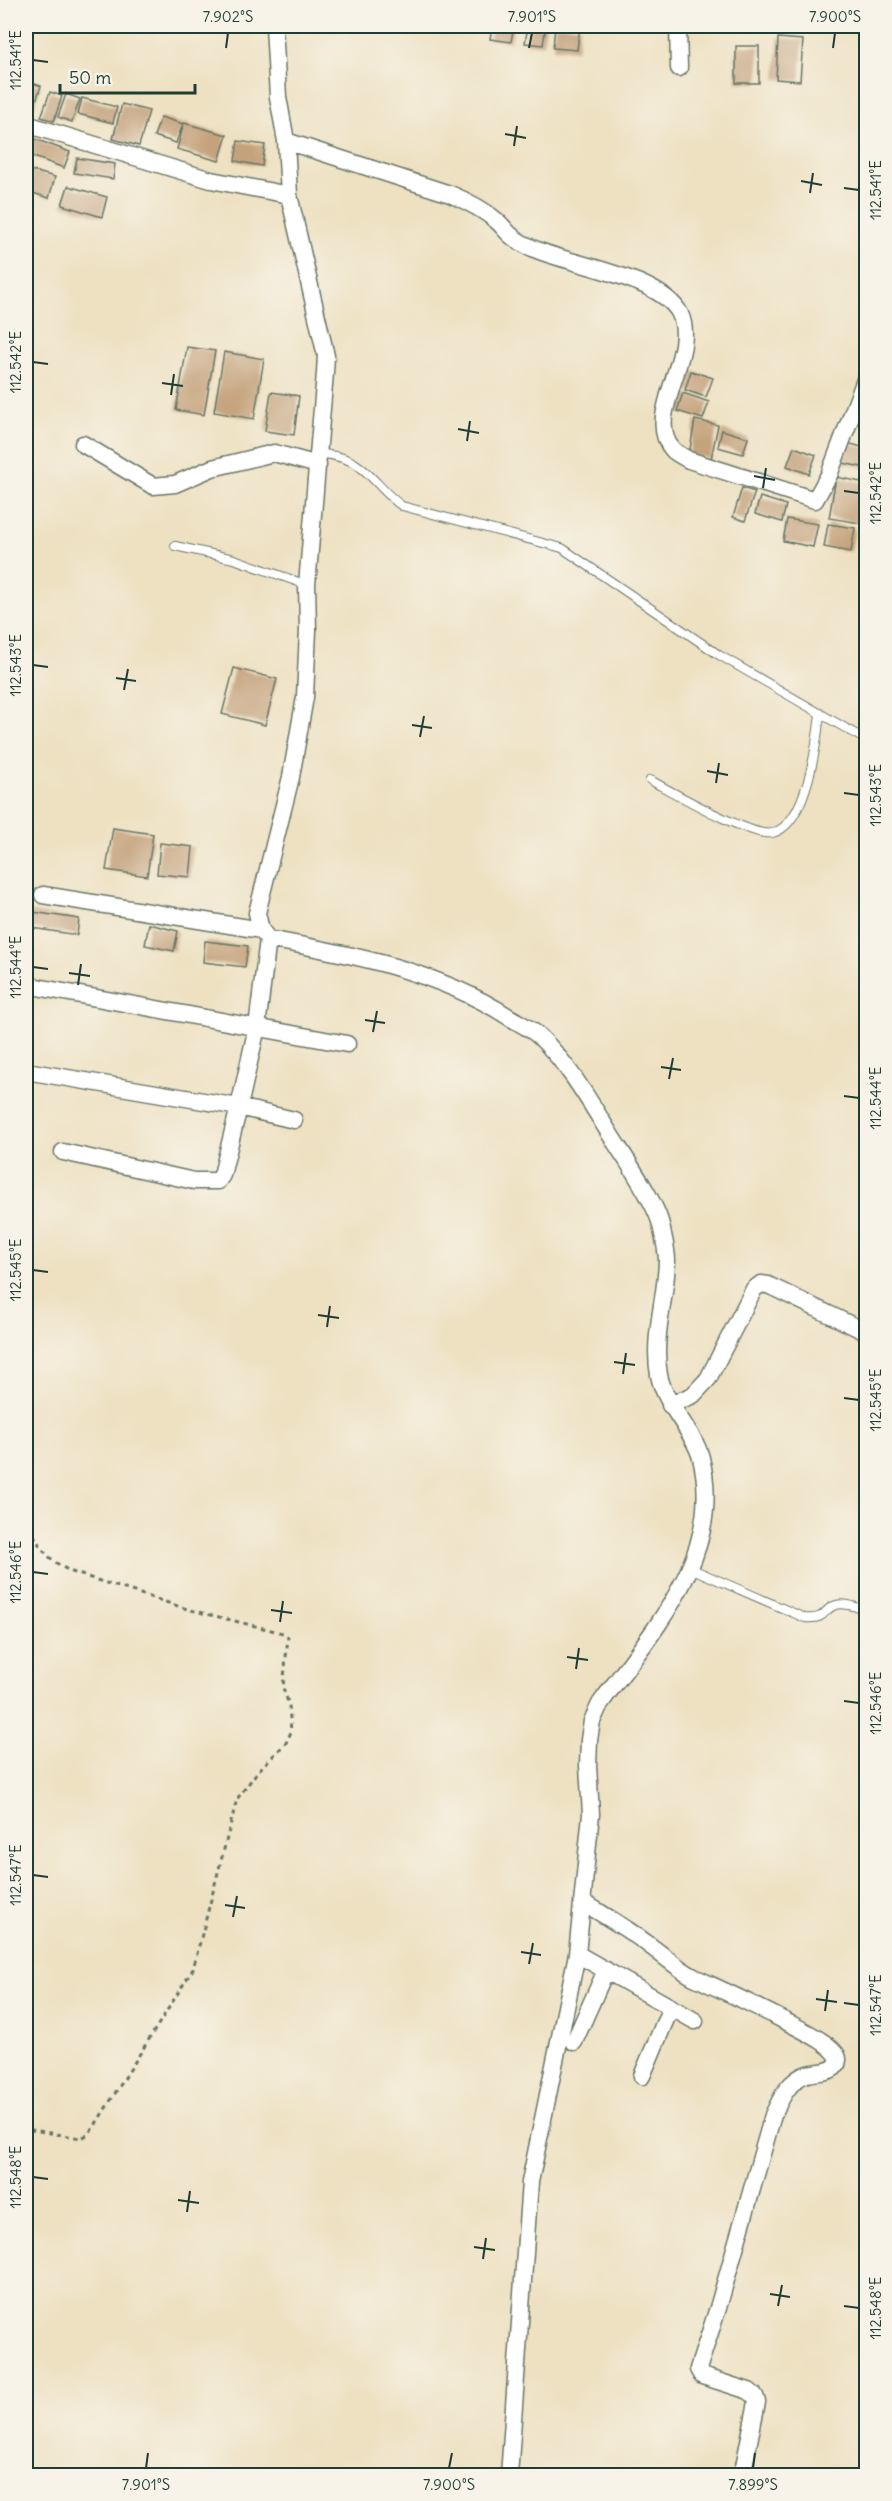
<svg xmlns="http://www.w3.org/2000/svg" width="892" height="2501" font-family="Delius,sans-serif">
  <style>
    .building { fill: #c4a27b }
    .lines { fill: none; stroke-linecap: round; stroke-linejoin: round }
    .lane-casing { stroke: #677666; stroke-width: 10 }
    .street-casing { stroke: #677666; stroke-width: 19 }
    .path { stroke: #677666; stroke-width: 3; stroke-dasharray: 4.5 4.5; stroke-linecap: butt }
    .lane { stroke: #fff; stroke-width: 8 }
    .street { stroke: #fff; stroke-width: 16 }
    .ticks { fill: none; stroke: #1f3d34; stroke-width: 2 }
    .neatline { fill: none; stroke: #1f3d34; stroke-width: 2 }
    .ticks-label { font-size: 15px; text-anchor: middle; fill: #1f3d34 }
  </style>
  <rect width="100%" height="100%" fill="#f7f3e8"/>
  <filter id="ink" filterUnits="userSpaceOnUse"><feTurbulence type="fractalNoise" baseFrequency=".0167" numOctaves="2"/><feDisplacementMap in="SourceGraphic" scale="12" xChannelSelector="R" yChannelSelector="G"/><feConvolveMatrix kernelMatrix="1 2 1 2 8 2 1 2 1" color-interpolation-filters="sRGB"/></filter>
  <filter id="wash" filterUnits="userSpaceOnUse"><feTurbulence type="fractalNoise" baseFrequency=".008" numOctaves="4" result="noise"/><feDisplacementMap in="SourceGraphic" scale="24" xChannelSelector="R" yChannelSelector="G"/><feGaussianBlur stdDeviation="1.35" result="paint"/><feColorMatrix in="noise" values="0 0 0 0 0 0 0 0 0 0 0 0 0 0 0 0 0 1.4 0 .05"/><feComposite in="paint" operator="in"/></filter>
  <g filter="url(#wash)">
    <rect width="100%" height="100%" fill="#eee1c2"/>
    <g id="blocks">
      <path class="building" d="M492 26H514L511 42 490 39Z
        M528 26H546L543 45 525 43Z
        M555 26H580L577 50 553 48Z
        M778 38 803 40 800 81 776 79Z
        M736 46H759V83H736Z
        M26 81 41 86 31 116 26 114Z
        M50 92 62 96 54 121 41 117Z
        M66 94 80 99 72 122 58 117Z
        M82 98 117 107 113 123 78 114Z
        M122 104 149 111 139 146 113 139Z
        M161 117 183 124 176 143 154 136Z
        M184 123 227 135 219 161 177 149Z
        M32 138 70 152 64 168 26 154Z
        M238 141 265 145 262 166 235 161Z
        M77 158 115 164 113 179 74 173Z
        M26 169 55 177 49 198 26 191Z
        M68 186 107 197 102 217 62 205Z
        M187 347 215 351 204 415 176 410Z
        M224 352 264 359 254 419 214 412Z
        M691 371 713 378 706 397 685 390Z
        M271 392 299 396 294 435 265 431Z
        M683 393 709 402 703 419 677 411Z
        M695 420 718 425 711 459 689 455Z
        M722 430 748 438 743 454 718 447Z
        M847 443 866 448V468L843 463Z
        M794 447 816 455 809 474 787 466Z
        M836 477 866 483 860 523 829 518Z
        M742 488 755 492 745 521 733 517Z
        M760 497 786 505 782 522 755 514Z
        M787 519 818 524 813 547 783 541Z
        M828 524 855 528 851 552 824 547Z
        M234 668 277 679 265 725 222 714Z
        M113 828 153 834 147 876 106 870Z
        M160 843 193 847 190 877 157 874Z
        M26 911 79 919 77 935 26 927Z
        M149 924 178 931 174 951 145 945Z
        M205 941 248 946 245 967 203 962Z"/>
    </g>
  </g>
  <g filter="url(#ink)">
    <use href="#blocks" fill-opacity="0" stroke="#677666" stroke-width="1.5"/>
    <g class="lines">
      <g class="lane-casing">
        <path id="lane" d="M319 453C331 455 345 457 356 464 373 475 384 494 402 506L562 548 719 655 866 740
          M175 546 234 559 307 585
          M650 780C671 791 752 838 772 833 807 825 817 742 820 713
          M690 1568 805 1618C828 1620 822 1609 836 1605 846 1602 857 1608 866 1610"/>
      </g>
      <g class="street-casing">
        <path id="street" d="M678 26 679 68
          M26 124 211 180 289 195
          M286 141 450 194C467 201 483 209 497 221 503 226 507 233 513 237 519 243 530 247 537 250 573 265 663 278 680 314 699 354 642 417 673 450 677 454 684 457 689 460L815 500 829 475 866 377
          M83 444 153 486 175 484 212 468 274 453 318 465
          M261 930 257 913 291 777 305 697 308 630 307 585 325 373 326 356 289 195 286 141 278 97 274 26
          M268 939C351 954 438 971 509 1017 519 1023 532 1029 540 1037 570 1066 591 1104 613 1139 626 1159 656 1203 661 1225 663 1236 667 1249 667 1261 666 1300 652 1336 659 1375 665 1406 694 1431 701 1458 725 1555 652 1631 600 1704L592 1721 589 1740 588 1766 591 1814 577 1954 530 2182 509 2476
          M26 985 347 1044
          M26 1071 239 1107 257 1027 268 939 261 930 43 895
          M63 1152 194 1181H218L222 1175 239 1107 294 1120
          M670 1405 693 1395 708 1379 754 1289 761 1284 768 1285 866 1332
          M583 1902C605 1916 628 1929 649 1945 663 1955 678 1969 694 1977 724 1991 755 2005 785 2021 796 2027 840 2047 838 2060 837 2074 817 2071 807 2074 789 2080 781 2098 773 2115L718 2308 698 2369 702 2376 749 2391 755 2396 757 2402 742 2476
          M577 1954 695 2021
          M574 2042 606 1970
          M642 2076 671 2007"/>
      </g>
      <path class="path" d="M26 1518C37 1544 46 1560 72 1572L187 1609 283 1633 288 1637 283 1688 289 1705 291 1732 286 1743 258 1771 237 1799 193 1969 94 2127 87 2135 81 2138 32 2130 26 2135"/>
      <use href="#lane" class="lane"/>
      <use href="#street" class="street"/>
    </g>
  </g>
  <path class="ticks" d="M226 48 228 33M529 48 532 33M833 48 835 33M33 60 48 62M505 134 526 138M514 146 517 126M801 181 822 185M844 188 859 190M810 193 813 173M33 362 48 364M162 383 183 386M171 395 174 374M458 429 479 433M467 441 470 421M754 476 775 480M763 488 766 468M844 491 859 493M33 665 48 667M116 678 136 681M124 690 128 669M412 725 432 728M420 737 424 716M707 771 728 775M716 783 719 763M844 793 859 795M33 967 48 969M69 973 90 976M78 985 81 964M365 1020 385 1023M373 1032 377 1011M661 1067 681 1070M669 1079 673 1058M844 1096 859 1098M33 1270 48 1272M318 1315 339 1318M327 1327 330 1306M614 1362 635 1365M623 1374 626 1353M844 1398 859 1400M33 1572 48 1574M271 1610 292 1613M280 1622 283 1601M567 1657 588 1660M576 1669 579 1648M844 1701 859 1703M33 1875 48 1877M225 1905 245 1908M233 1917 237 1896M521 1952 541 1955M529 1964 533 1943M816 1999 837 2002M844 2003 859 2005M825 2011 828 1990M33 2177 48 2179M178 2200 199 2203M187 2212 190 2191M474 2247 495 2250M483 2259 486 2238M770 2294 790 2297M778 2306 782 2285M844 2306 859 2308M146 2468 148 2453M449 2468 452 2453M753 2468 755 2453"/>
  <rect width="892" height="2501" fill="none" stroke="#f7f3e8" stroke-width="66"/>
  <path d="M60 84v9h135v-9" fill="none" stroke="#1f3d34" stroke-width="3"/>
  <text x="69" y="84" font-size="18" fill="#1f3d34" stroke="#f7f3e8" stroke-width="4.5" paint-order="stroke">50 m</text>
  <rect x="33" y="33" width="826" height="2435" class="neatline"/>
  <g class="ticks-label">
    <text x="228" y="22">7.902°S</text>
    <text x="532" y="22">7.901°S</text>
    <text x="835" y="22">7.900°S</text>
    <text transform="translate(16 60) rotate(-90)" y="5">112.541°E</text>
    <text transform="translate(876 190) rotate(-90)" y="5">112.541°E</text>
    <text transform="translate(16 362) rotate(-90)" y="5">112.542°E</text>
    <text transform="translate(876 493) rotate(-90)" y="5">112.542°E</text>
    <text transform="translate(16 665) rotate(-90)" y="5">112.543°E</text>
    <text transform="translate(876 795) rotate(-90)" y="5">112.543°E</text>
    <text transform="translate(16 967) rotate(-90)" y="5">112.544°E</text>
    <text transform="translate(876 1098) rotate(-90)" y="5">112.544°E</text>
    <text transform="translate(16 1270) rotate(-90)" y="5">112.545°E</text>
    <text transform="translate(876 1400) rotate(-90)" y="5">112.545°E</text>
    <text transform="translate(16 1572) rotate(-90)" y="5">112.546°E</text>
    <text transform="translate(876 1703) rotate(-90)" y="5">112.546°E</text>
    <text transform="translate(16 1875) rotate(-90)" y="5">112.547°E</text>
    <text transform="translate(876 2005) rotate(-90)" y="5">112.547°E</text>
    <text transform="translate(16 2177) rotate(-90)" y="5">112.548°E</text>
    <text transform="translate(876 2308) rotate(-90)" y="5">112.548°E</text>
    <text x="146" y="2490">7.901°S</text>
    <text x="449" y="2490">7.900°S</text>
    <text x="753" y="2490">7.899°S</text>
  </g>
</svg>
